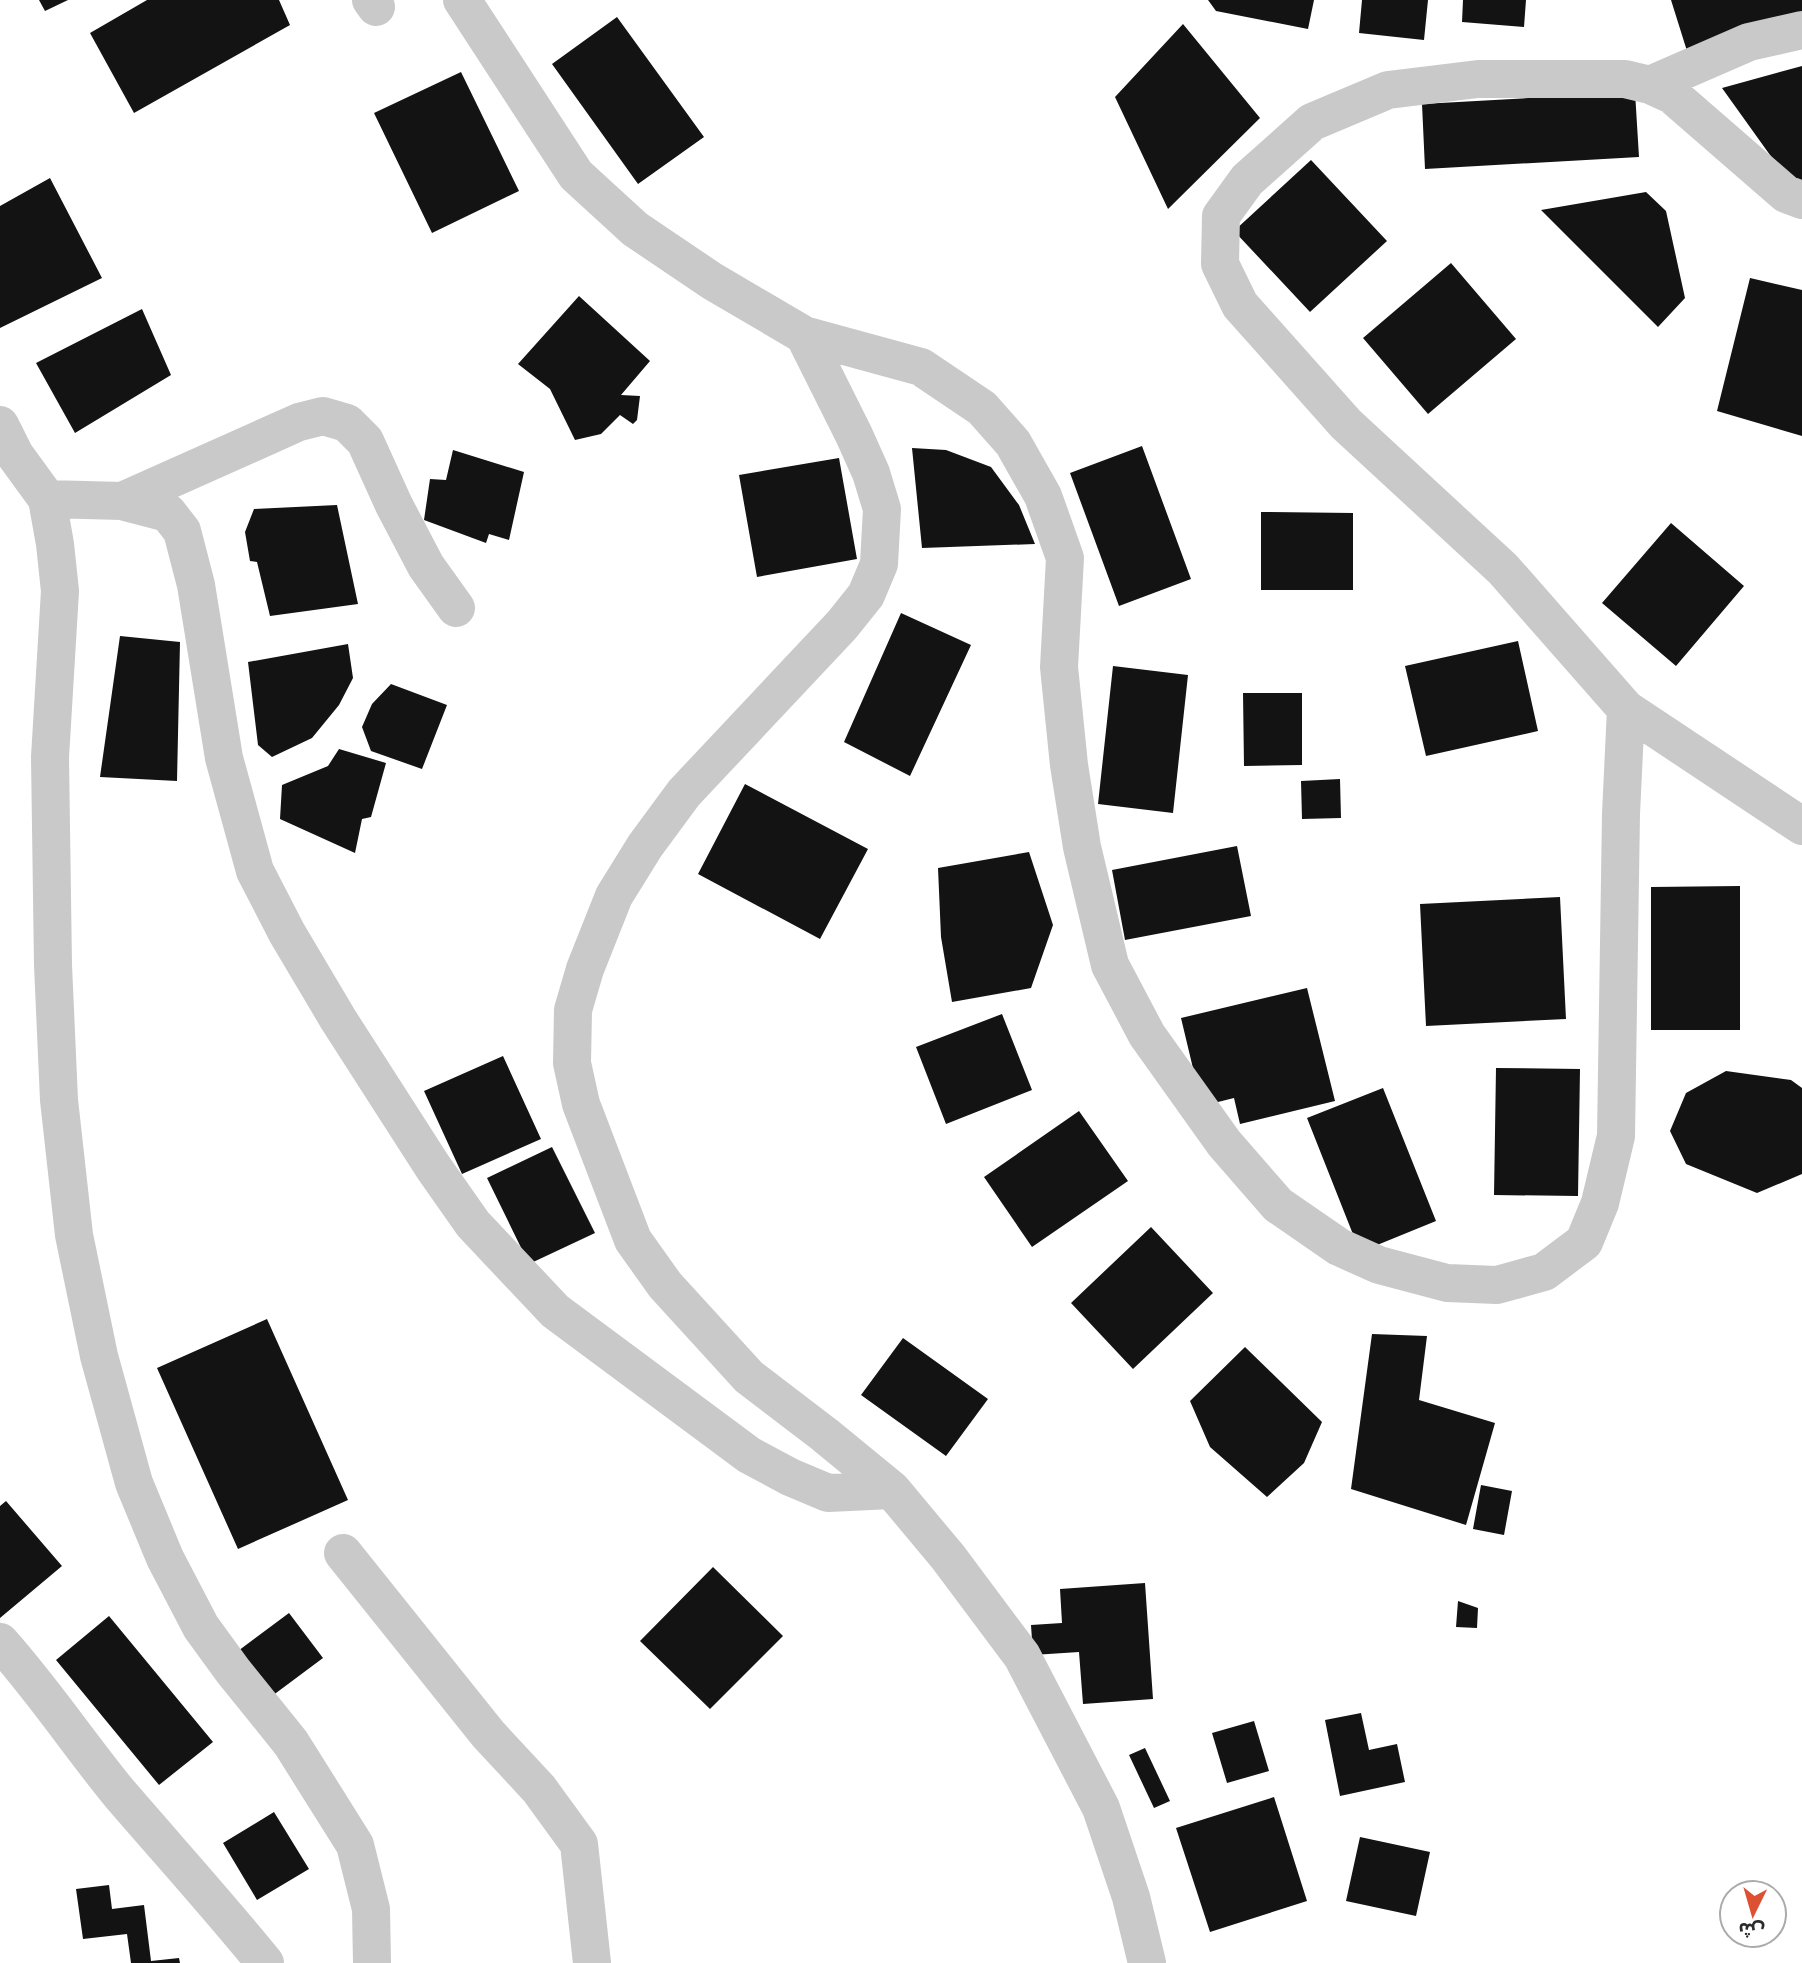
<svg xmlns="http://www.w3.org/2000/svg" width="1802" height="1963" font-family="'Titillium Web','Noto Sans Arabic',sans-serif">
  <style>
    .building { fill: #131313 }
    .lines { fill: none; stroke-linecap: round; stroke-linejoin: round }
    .minor { stroke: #c9c9c9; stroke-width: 38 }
  </style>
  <rect width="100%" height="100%" fill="#fff"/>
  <path class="building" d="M39 0H68L45 11Z
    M147 0H279L290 25 134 113 90 33Z
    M1208 0H1314L1308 29 1216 11Z
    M1362 0H1428L1424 40 1359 33Z
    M1463 0H1526L1524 27 1462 22Z
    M1671 0H1802V14L1687 51Z
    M617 17 704 137 638 184 552 64Z
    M1183 24 1260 118 1168 209 1115 97Z
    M1802 66V190H1795L1722 88Z
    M461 72 519 191 432 233 374 113Z
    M1635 92 1639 157 1425 169 1422 104Z
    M1311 160 1387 241 1310 312 1234 231Z
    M50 178 102 278 0 328V206Z
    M1646 192 1666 211 1685 298 1658 327 1541 210Z
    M1451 263 1516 339 1428 414 1363 338Z
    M1750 278 1802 290V436L1717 411Z
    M579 296 650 361 621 395 640 396 637 420 633 424 620 415 601 434 575 440 550 389 518 364Z
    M142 309 171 375 75 433 36 363Z
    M1142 446 1191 579 1119 606 1070 473Z
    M912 448 946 450 991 467 1019 505 1035 544 922 548Z
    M453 450 524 472 509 540 489 534 486 543 424 520 430 479 446 480Z
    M839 458 857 559 757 577 739 475Z
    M337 505 358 604 270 616 257 562 250 561 245 532 254 509Z
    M1261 512 1353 513V590H1261Z
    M1671 523 1744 586 1676 666 1602 603Z
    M901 613 971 645 910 776 844 742Z
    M120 636 180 642 177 781 100 777Z
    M1518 641 1538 731 1426 756 1405 666Z
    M348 644 353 678 339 705 312 738 272 757 258 745 248 662Z
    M1113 666 1188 675 1173 813 1098 804Z
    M391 684 447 705 422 769 371 751 362 727 372 704Z
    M1243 693H1302V765L1244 766Z
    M339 749 386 763 371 817 362 819 355 853 280 819 282 785 328 766Z
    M1340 779 1341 818 1302 819 1301 781Z
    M745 784 868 849 820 939 698 874Z
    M1237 846 1251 916 1125 940 1112 870Z
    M1029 852 1053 925 1031 988 952 1002 941 937 938 868Z
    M1740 886V1030H1651V887Z
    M1560 897 1566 1019 1426 1026 1420 904Z
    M1307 988 1335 1101 1240 1124 1234 1098 1202 1106 1181 1018Z
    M1002 1014 1032 1090 946 1124 916 1047Z
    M503 1056 541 1139 462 1174 424 1091Z
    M1496 1068 1580 1069 1578 1196 1494 1195Z
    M1726 1071 1791 1080 1802 1088V1174L1757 1193 1686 1164 1670 1131 1686 1093Z
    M1383 1088 1436 1221 1360 1252 1307 1118Z
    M1079 1111 1128 1181 1032 1247 984 1177Z
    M552 1147 595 1233 529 1264 487 1178Z
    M1151 1227 1213 1293 1133 1369 1071 1303Z
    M267 1319 348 1500 238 1549 157 1368Z
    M1372 1334 1427 1336 1419 1400 1495 1423 1466 1525 1351 1489Z
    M903 1338 988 1399 946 1456 861 1395Z
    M1245 1347 1322 1422 1304 1463 1267 1497 1210 1447 1190 1401Z
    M1481 1485 1512 1491 1504 1535 1473 1529Z
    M6 1501 62 1566 0 1618V1506Z
    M713 1567 783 1636 710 1709 640 1641Z
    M1145 1583 1153 1699 1083 1704 1079 1652 1033 1655 1031 1625 1062 1623 1060 1589Z
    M1458 1601 1478 1608 1477 1628 1456 1627Z
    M289 1613 323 1658 272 1696 238 1651Z
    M109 1616 213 1742 159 1785 56 1660Z
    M1361 1713 1369 1750 1397 1744 1405 1782 1340 1796 1325 1720Z
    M1254 1721 1269 1771 1227 1783 1212 1733Z
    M1145 1748 1170 1801 1154 1808 1129 1755Z
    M1274 1797 1307 1901 1210 1932 1176 1828Z
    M274 1812 309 1869 257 1900 223 1843Z
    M1360 1837 1430 1852 1416 1916 1346 1901Z
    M109 1885 112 1909 144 1905 151 1961 179 1958 180 1963H131L127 1934 83 1939 76 1889Z"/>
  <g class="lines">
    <path class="minor" d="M371 0 376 7
      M462 0 576 175 635 229 712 281 804 335 921 367 982 408 1013 443 1043 496 1065 558 1059 667 1069 765 1082 847 1110 965 1147 1035 1224 1143 1278 1205 1339 1247 1379 1265 1447 1283 1497 1285 1544 1272 1584 1242 1600 1203 1616 1136 1621 814 1626 709 1503 569 1346 424 1240 305 1220 264 1221 216 1247 180 1312 122 1388 90 1478 79H1625L1650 85 1672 95 1786 194 1802 200
      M1650 85 1749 42 1802 30
      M804 335 854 435 871 473 882 509 879 564 866 595 842 625 684 793 645 846 614 896 585 969 573 1010 572 1063 581 1104 633 1240 665 1285 749 1377 825 1435 892 1490 948 1557 1022 1656 1101 1808 1131 1897 1147 1963
      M0 425 15 455 47 499 55 544 60 591 50 757 53 965 59 1100 74 1235 99 1356 134 1483 165 1558 201 1627 233 1671 291 1743 355 1845 371 1909 372 1963
      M47 499 122 501 168 513 182 531 196 585 224 758 255 871 287 933 338 1019 433 1167 473 1224 555 1311 749 1455 790 1477 828 1493 892 1490
      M122 501 299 422 323 416 347 423 365 441 394 505 426 566 456 608
      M1626 709 1802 826
      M343 1553 488 1734 539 1789 579 1844 592 1963
      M0 1642C43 1690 78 1743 119 1793 168 1850 218 1905 265 1963"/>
  </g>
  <g transform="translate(1753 1914) rotate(185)"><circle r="33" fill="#ffffff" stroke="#ababab" stroke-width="2"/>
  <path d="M0-5L12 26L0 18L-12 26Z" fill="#dd5133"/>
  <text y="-10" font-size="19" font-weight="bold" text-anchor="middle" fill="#2c2c2c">ش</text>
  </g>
</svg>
